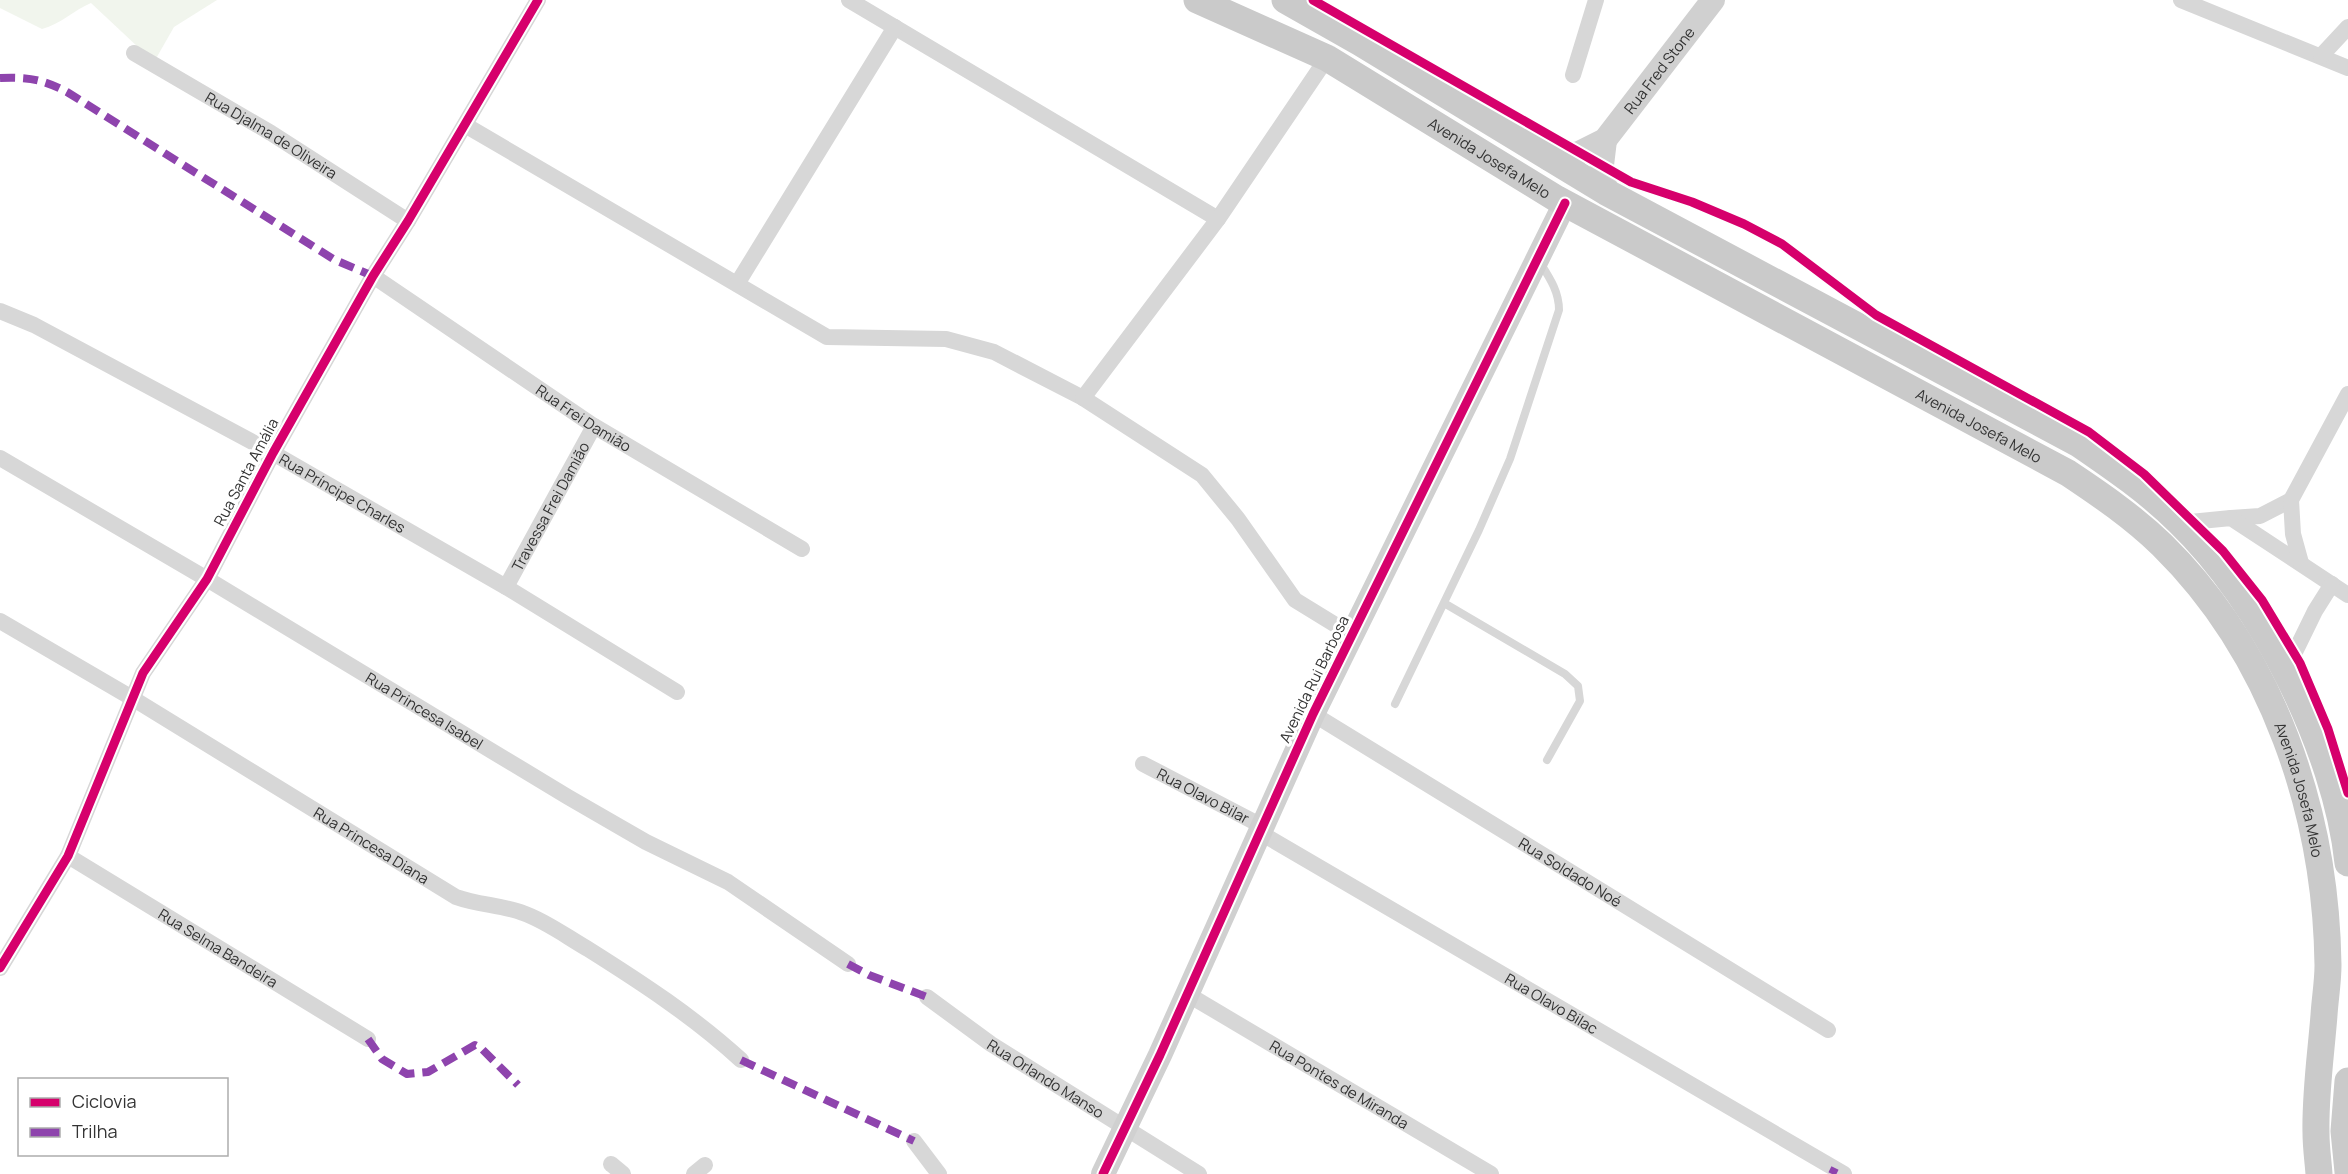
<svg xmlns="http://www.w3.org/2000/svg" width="2348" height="1174" font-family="Manrope,sans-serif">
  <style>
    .green { fill: #f1f5ed }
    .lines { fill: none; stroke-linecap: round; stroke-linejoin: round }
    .lane { stroke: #d7d7d7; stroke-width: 8 }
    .street { stroke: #d7d7d7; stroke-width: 16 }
    .secondary { stroke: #d0d0d0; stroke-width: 24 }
    .primary { stroke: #cacaca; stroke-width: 27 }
    .quiet { stroke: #8e44ad; stroke-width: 8; stroke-dasharray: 15 8; stroke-linecap: butt }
    .cycleway-casing { stroke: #fff; stroke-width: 13 }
    .cycleway { stroke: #d6006c; stroke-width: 9 }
    .labels { text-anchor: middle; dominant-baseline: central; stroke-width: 6; stroke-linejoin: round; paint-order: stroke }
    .street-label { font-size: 15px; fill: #333; stroke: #fff }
  </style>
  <rect width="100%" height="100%" fill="#fff"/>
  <path class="green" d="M0 0H217L174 27 154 62 91 3C74 10 61 24 42 29L0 8Z"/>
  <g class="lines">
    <path class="lane" d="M1444 603 1565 674 1578 686 1580 701 1547 760
      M1395 704 1479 530 1510 459 1559 310C1559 291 1549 277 1539 261"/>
    <g class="street">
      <path d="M849 0 1218 219"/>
      <path d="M2181 0 2348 68"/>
      <path id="s1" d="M134 53 271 133 408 221"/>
      <path d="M2321 56 2348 27"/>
      <path d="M1573 75 1596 0"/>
      <path d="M465 125 827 337 946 339 994 352 1083 398 1202 475 1238 519 1295 600 1352 635"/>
      <path id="s2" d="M373 276 594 426 802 549"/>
      <path d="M737 284 895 27"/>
      <path id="s3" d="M0 311 34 325 273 453 506 587 677 692"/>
      <path d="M1083 398 1218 219 1327 58"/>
      <path id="s4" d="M0 458 207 579 568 797 646 842 728 882 848 964"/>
      <path d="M2231 518 2260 516 2291 500"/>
      <path d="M2180 523 2231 518 2348 595"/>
      <path d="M2301 563 2293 534 2291 500 2348 394"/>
      <path id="s5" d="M506 587 594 426"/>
      <path id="s6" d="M0 621 132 698 456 897C478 905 502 905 523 913 546 921 567 937 588 949 642 983 694 1017 741 1060"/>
      <path d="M2291 680 2294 654 2315 611 2332 584"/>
      <path id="s7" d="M1313 714 1828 1030"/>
      <path id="s8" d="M1143 764 1262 826"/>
      <path id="s9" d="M1259 832 1844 1174"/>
      <path id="s10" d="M68 856 368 1039"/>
      <path d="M0 968 68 856 143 673 207 579 273 453 373 276 408 221 538 0"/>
      <path id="s11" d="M1187 994 1491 1174"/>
      <path id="s12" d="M927 997 991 1044 1199 1174"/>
      <path d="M914 1141 939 1174"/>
      <path d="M611 1164 623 1174"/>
      <path d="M694 1174 705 1165"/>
    </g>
    <g class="secondary">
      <path d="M1605 140 1602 165 1606 192"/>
      <path id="s13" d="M1549 159 1579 153 1605 140 1713 0"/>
      <path d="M1103 1174 1160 1055 1313 714 1565 203"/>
    </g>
    <g class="primary">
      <path id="s14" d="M1197 0 1327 58 1557 199 2068 473C2101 495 2133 517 2162 545 2273 654 2326 813 2328 965 2328 982 2325 999 2324 1015 2321 1054 2315 1094 2316 1133 2316 1147 2318 1160 2319 1174"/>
      <path d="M1285 0 1359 42 1606 192 2079 444C2114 468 2149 492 2179 522 2261 601 2336 749 2348 863"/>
      <path d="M2348 1081 2344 1131 2348 1172"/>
    </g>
    <path class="quiet" d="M0 78C28 77 42 79 67 92L335 260 373 276
      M848 964 869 975 927 997
      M368 1039 382 1059 407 1074 428 1072 475 1045 481 1048 518 1085
      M741 1060 914 1141
      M1832 1174 1835 1168"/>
    <g class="cycleway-casing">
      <path id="cycleway" d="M1313 0 1631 182 1692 202 1744 224 1782 244 1876 315 2089 432 2144 474 2223 551 2262 600 2300 663 2328 729 2348 793
        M0 968 68 856 143 673 207 579 273 453 373 276 408 221 538 0
        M1103 1174 1160 1055 1313 714 1565 203"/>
    </g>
    <use href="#cycleway" class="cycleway"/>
  </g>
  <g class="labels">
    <g class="street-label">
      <text stroke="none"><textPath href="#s13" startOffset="148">Rua Fred Stone</textPath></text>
      <text stroke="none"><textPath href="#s1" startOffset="160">Rua Djalma de Oliveira</textPath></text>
      <text stroke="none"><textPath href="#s14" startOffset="333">Avenida Josefa Melo</textPath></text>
      <text stroke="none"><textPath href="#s2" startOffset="254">Rua Frei Damião</textPath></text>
      <text stroke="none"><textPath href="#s14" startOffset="891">Avenida Josefa Melo</textPath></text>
      <text transform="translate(246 472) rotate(-62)">Rua Santa Amália</text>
      <text stroke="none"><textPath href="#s3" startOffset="388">Rua Príncipe Charles</textPath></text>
      <text stroke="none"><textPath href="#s5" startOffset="92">Travessa Frei Damião</textPath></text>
      <text transform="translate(1314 679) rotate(-64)">Avenida Rui Barbosa</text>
      <text stroke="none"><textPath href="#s4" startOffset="494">Rua Princesa Isabel</textPath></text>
      <text stroke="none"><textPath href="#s14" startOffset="1395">Avenida Josefa Melo</textPath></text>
      <text stroke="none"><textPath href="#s8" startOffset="68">Rua Olavo Bilar</textPath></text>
      <text stroke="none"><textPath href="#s6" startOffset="434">Rua Princesa Diana</textPath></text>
      <text stroke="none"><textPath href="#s7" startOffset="302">Rua Soldado Noé</textPath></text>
      <text stroke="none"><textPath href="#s10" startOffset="176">Rua Selma Bandeira</textPath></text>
      <text stroke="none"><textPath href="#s9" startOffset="339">Rua Olavo Bilac</textPath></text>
      <text stroke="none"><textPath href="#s12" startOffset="144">Rua Orlando Manso</textPath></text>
      <text stroke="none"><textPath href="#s11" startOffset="177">Rua Pontes de Miranda</textPath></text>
    </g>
  </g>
  <rect x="18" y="1078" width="210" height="78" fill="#ffffff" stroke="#adadad" stroke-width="1.5"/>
  <rect x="30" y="1098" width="30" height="9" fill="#d6006c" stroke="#adadad" stroke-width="1.5"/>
  <text x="72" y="1108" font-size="18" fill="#333333">Ciclovia</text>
  <rect x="30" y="1128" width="30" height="9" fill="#8e44ad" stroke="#adadad" stroke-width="1.5"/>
  <text x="72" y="1138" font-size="18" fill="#333333">Trilha</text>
</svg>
